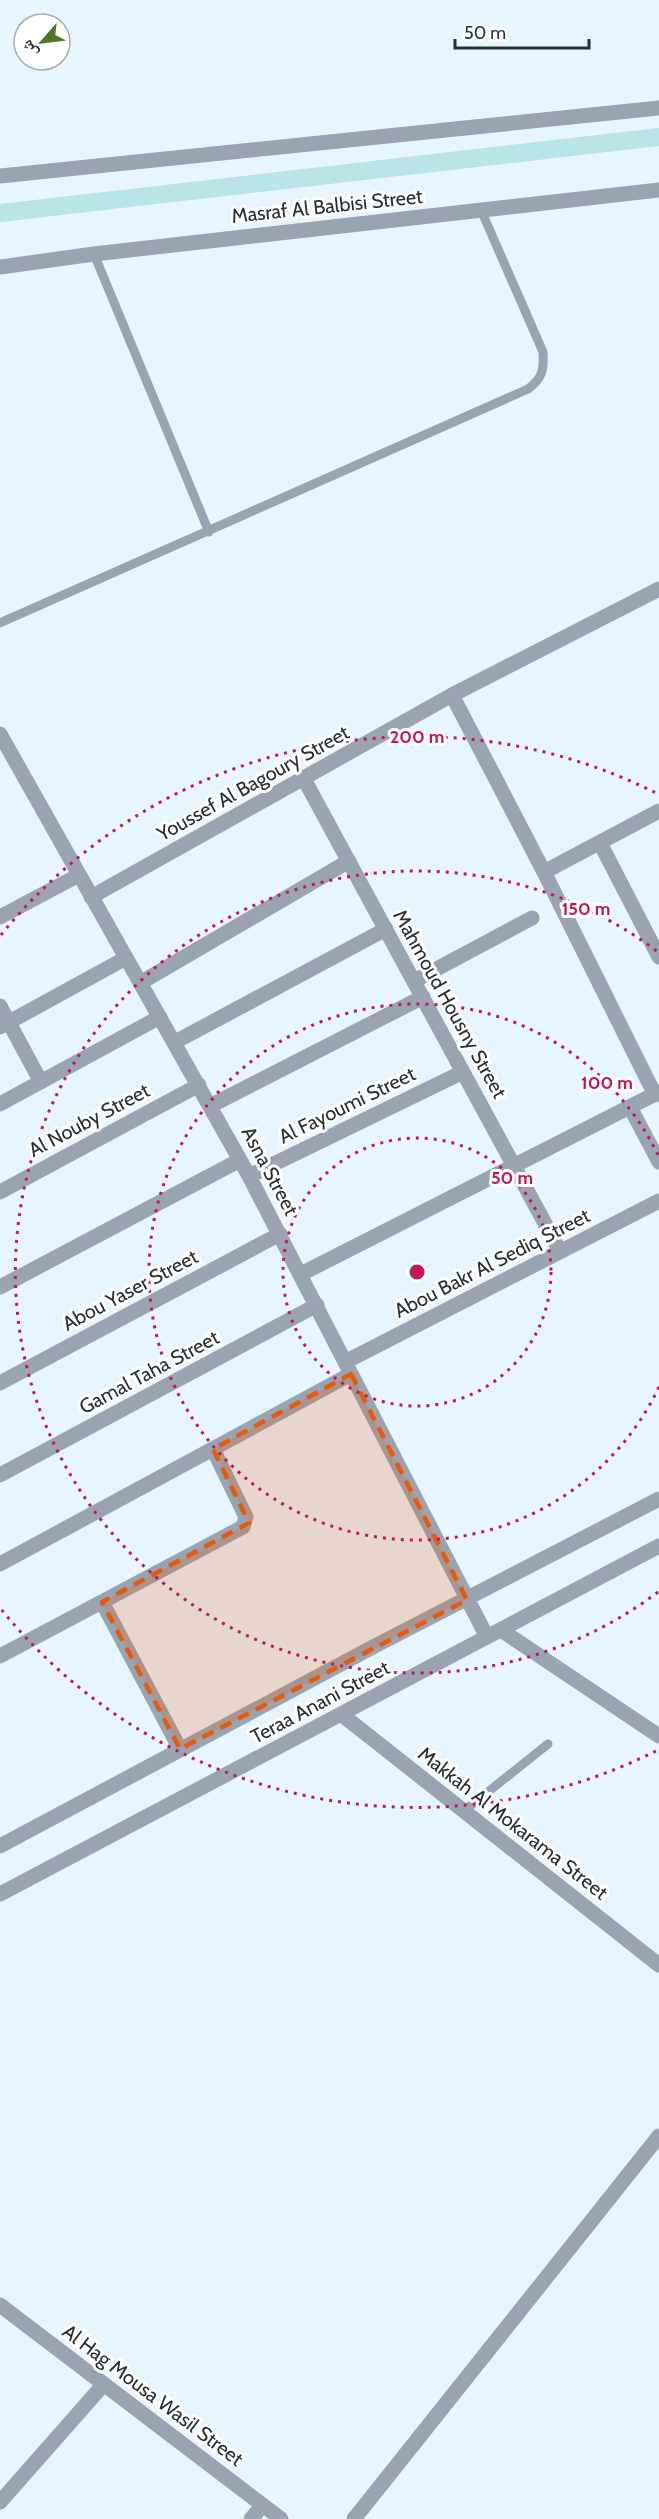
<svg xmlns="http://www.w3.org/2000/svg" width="659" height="2519" font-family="Cabin,'Noto Naskh Arabic',sans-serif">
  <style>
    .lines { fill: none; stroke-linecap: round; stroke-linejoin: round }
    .canal { stroke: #b9e5e4; stroke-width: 18 }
    .lane { stroke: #9aa3b0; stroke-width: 9 }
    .street { stroke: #9aa3b0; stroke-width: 15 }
    .marked { fill: #e8590c; fill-opacity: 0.2; stroke: #e8590c; stroke-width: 4.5; stroke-dasharray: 12 8; stroke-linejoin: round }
    .ring { fill: none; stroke: #c2185b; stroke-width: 3; stroke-dasharray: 3 6 }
    .labels { text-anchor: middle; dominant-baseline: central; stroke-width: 6; stroke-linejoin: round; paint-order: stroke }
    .street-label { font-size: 20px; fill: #292f32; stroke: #fff }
    .centre { fill: #c2185b; stroke: #fff; stroke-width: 3 }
    .ring-label { font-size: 18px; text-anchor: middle; font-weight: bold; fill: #c2185b; stroke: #fff; stroke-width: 6; stroke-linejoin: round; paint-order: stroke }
  </style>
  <rect width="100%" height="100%" fill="#e7f5ff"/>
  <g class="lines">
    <path class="canal" d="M0 213 659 137"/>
    <path class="lane" d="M94 254 209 532
      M0 623 528 389C543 378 544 369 543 352L481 210
      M464 1811 548 1744"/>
    <path class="street" d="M0 176 659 108
      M0 267 94 254 659 190
      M452 695 544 872 655 1095
      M0 734 249 1176 487 1637
      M304 779 560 1251
      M600 843 659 957
      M544 872 659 811
      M91 897 452 695 659 589
      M0 917 79 875
      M414 981 532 918
      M140 983 349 861
      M0 1006 41 1082
      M0 1027 126 958
      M175 1042 386 929
      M0 1104 160 1017
      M210 1106 423 997
      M630 1107 659 1162
      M249 1176 463 1072
      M0 1192 199 1085
      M301 1274 659 1092
      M0 1287 240 1160
      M345 1362 659 1201
      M0 1383 280 1234
      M0 1475 317 1305
      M0 1564 351 1374
      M102 1602 180 1749
      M501 1630 659 1736
      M0 1656 243 1527 246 1517 213 1449
      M341 1714 659 1965
      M0 1846 371 1648 659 1499
      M0 1894 659 1546
      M0 2305 281 2519
      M0 2502 104 2384
      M251 2519 263 2505
      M354 2519 659 2136"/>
  </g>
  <path class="marked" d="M351 1374 467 1600 180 1749 102 1602 249 1523 213 1449Z"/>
  <g class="ring">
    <circle cx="417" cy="1272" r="134"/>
    <path d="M659 1387A268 268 0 1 1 659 1157"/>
    <path d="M658 1592A401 401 0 1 1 658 952"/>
    <path d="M656 1751A535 535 0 0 1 1 1609M1 935A535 535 0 0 1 656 793"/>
  </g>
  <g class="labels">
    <g class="street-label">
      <text transform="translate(327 206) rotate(-6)">Masraf Al Balbisi Street</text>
      <text transform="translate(253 783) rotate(-29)">Youssef Al Bagoury Street</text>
      <text transform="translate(450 1004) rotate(61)">Mahmoud Housny Street</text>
      <text transform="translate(347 1105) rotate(-26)">Al Fayoumi Street</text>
      <text transform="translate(89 1120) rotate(-28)">Al Nouby Street</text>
      <text transform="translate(270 1171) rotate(62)">Asna Street</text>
      <text transform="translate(492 1263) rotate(-27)">Abou Bakr Al Sediq Street</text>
      <text transform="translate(130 1290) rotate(-28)">Abou Yaser Street</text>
      <text transform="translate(149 1372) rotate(-28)">Gamal Taha Street</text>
      <text transform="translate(320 1702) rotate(-28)">Teraa Anani Street</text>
      <text transform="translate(513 1823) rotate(38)">Makkah Al Mokarama Street</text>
      <text transform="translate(153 2395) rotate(37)">Al Hag Mousa Wasil Street</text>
    </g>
  </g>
  <circle cx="417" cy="1272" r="9" class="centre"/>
  <g class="ring-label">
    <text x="417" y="743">200 m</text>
    <text x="586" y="915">150 m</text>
    <text x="607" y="1089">100 m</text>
    <text x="512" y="1184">50 m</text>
  </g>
  <g transform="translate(42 42) rotate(242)"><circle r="28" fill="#ffffff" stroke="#a9acad" stroke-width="1.5"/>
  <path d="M0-4.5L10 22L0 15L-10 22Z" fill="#537329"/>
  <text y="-9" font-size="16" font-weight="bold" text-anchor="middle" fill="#292f32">ش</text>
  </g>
  <path d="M455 39v9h134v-9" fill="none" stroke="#292f32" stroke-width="3"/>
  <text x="464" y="39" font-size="18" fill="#292f32" stroke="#ffffff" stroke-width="4.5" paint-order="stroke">50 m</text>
</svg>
